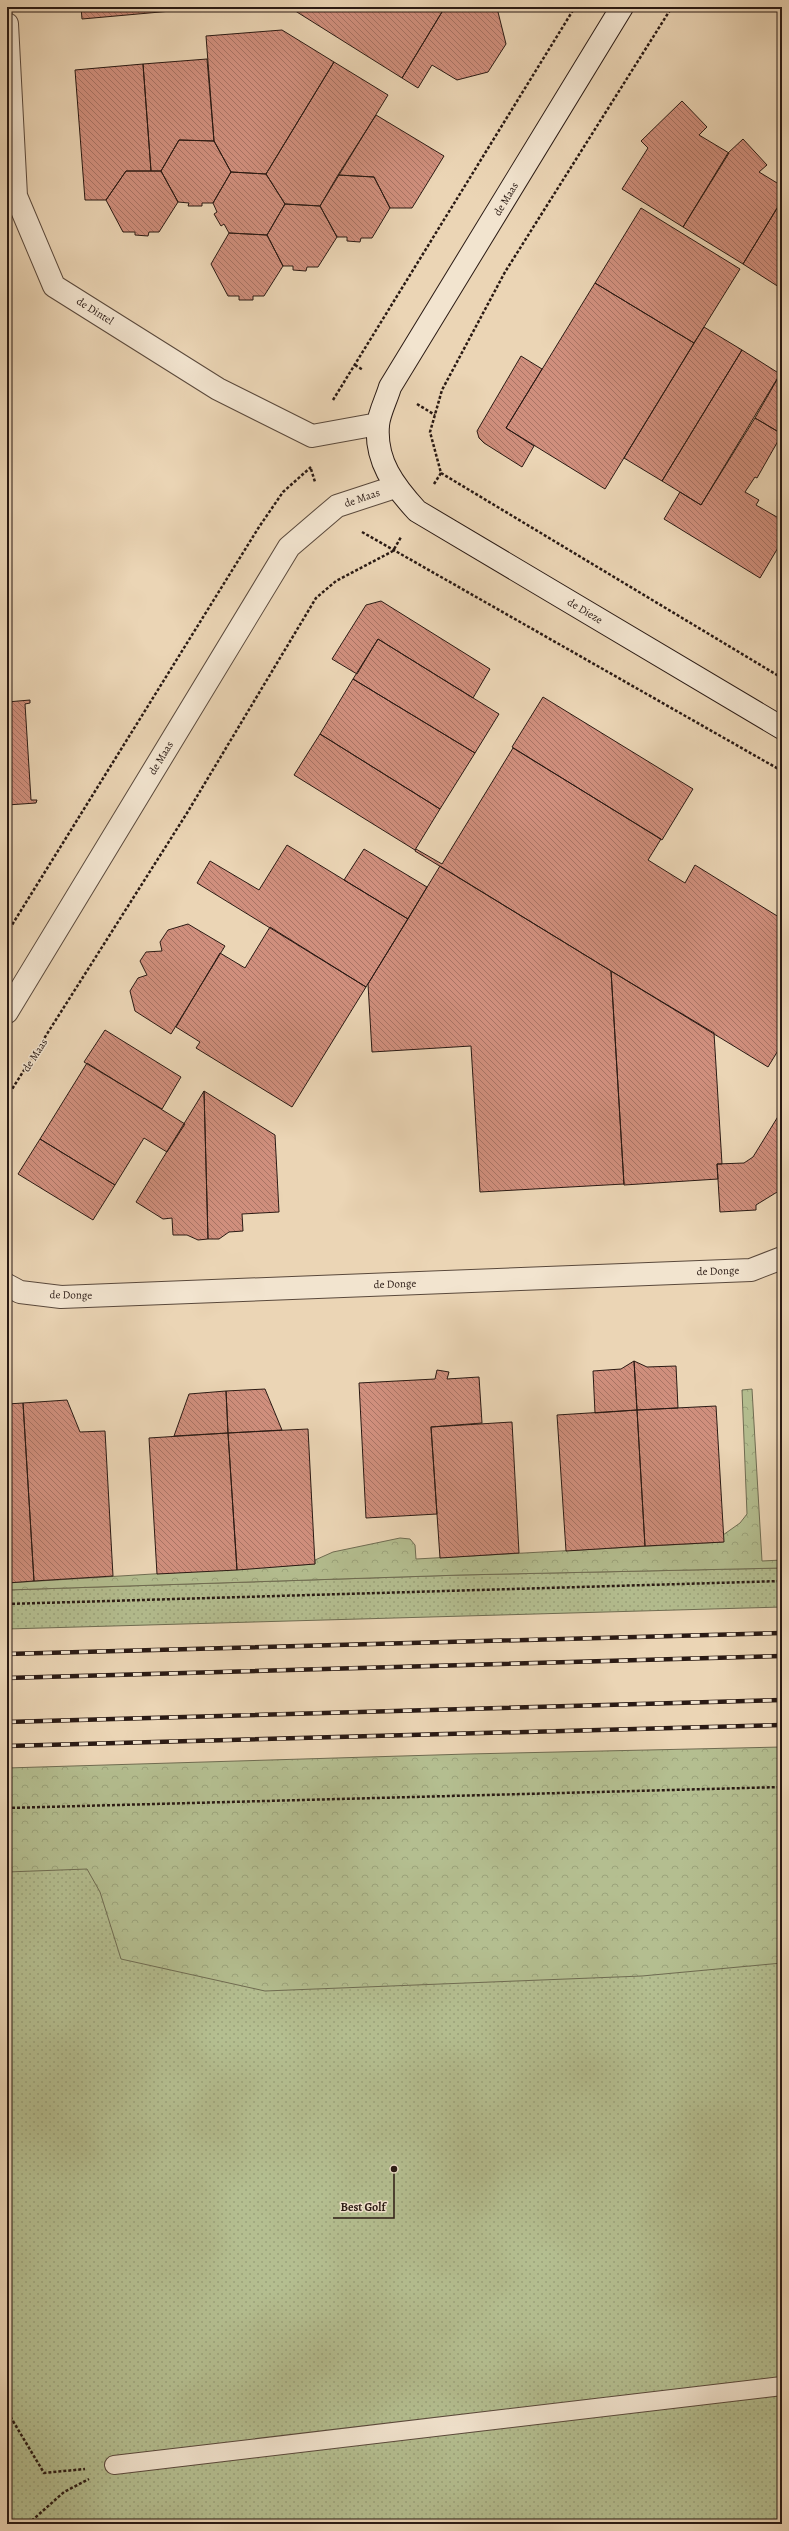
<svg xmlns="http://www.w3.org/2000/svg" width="789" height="2531" font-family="Alegreya,serif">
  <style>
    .grass { fill: url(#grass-dots); stroke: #6f6c52 }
    .forest { fill: url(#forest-crowns); stroke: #6f6c52 }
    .building { fill: url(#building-back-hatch); stroke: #2a1a14 }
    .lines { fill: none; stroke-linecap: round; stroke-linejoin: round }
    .lane-casing { stroke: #5a493c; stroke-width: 20 }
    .street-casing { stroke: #5a493c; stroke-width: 24 }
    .secondary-casing { stroke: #2a1a14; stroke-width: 24 }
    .path { stroke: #2a1a14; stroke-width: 2.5; stroke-dasharray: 3 2; stroke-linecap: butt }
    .lane { stroke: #f2e4cf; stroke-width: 18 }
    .street { stroke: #f2e4cf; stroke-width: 22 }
    .secondary { stroke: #f2e4cf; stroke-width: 22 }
    .rail-casing { stroke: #2a1a14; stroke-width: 4.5 }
    .rail { stroke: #f2e4cf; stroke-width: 3; stroke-dasharray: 9; stroke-linecap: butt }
    .labels { text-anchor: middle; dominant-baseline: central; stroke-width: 3; stroke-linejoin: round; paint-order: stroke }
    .street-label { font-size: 11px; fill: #2a1a14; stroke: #f2e4cf }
    .leader { fill: none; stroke: #2a1a14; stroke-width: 1.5 }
    .callout-dot { fill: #2a1a14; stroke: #f2e4cf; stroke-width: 1.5 }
    .callout-label { font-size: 12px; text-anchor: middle; font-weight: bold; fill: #2a1a14; stroke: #f2e4cf; stroke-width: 3; stroke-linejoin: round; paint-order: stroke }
  </style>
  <defs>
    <pattern id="grass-dots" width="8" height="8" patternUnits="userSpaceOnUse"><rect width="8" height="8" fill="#b4be90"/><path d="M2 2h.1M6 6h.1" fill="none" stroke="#9ba37b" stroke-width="1.8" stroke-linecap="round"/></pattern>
    <pattern id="forest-crowns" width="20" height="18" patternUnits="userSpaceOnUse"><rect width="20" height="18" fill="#b4be90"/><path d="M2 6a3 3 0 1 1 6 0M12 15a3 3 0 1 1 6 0" fill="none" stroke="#9ba37b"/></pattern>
    <pattern id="building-back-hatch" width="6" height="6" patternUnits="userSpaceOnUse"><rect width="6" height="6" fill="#d08f7d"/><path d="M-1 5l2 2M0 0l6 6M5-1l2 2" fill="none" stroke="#a97465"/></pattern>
  </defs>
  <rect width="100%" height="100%" fill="#ebd5b5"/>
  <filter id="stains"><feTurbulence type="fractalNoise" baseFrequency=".005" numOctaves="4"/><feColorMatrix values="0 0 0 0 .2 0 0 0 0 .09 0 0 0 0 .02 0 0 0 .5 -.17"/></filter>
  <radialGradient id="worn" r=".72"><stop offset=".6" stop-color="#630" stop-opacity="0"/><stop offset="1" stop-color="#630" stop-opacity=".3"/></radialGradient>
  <path class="grass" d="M782 1568V1607L7 1629V1590L461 1575Z
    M782 1796V2524H7V1813Z"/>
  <path class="forest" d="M752 1389 762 1561 782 1560V1568L461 1575 7 1590V1583L315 1564V1560L333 1552 400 1538 410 1539 415 1545 416 1559 723 1542V1535L740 1523 747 1514 742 1390Z
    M782 1747V1963L642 1976 265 1991 121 1959 100 1892 87 1869 7 1872V1768L468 1754Z"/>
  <path class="building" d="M81 7H216L82 19Z
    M289 7H445L402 78Z
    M445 7H490L498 12 506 44 488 72 457 80 432 65 418 88 402 78Z
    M282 30 334 62 266 174 231 172 214 141 206 36Z
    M207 59 214 141 179 140 161 171H151L143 64Z
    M334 62 388 95 320 206 285 204 266 174Z
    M143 64 151 171H126L106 200H85L75 70Z
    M682 101 707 127 699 135 729 153 683 227 622 189 648 148 641 141Z
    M376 115 444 156 412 208H390L374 177 338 175Z
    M743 139 767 165 759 172 782 186V200L743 264 683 227 728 153Z
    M179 140 214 141 231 172 213 203H202V206H188L189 203 178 202 161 171Z
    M126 171H161L178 202 159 232H149L148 236 135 235V232H123L106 200Z
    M231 172 266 174 285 204 267 235 229 233 224 224 221 226 214 214 217 212 213 203Z
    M338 175 374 177 390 208 372 238H361L360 242 347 241V237H337L320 206Z
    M782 200V289L743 264Z
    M285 204 320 206 337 237 318 267H307L306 271 293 270V266H283L267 235Z
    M641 208 740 269 694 343 595 283Z
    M229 233 267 235 283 266 264 296H253V300H239V296H228L211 264Z
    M595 283 694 343 605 489 506 428Z
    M704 327 742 350 662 481 624 458Z
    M742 350 780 374 701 505 662 481Z
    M521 356 542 369 506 428 534 446 522 467 484 443 479 438 477 431Z
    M782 371V434L755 418Z
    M755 418 782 434 757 478 755 477 745 492 759 500 756 505 782 520V541L760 578 664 519 680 492 701 505Z
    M381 601 490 669 473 698 378 639 357 674 332 659 366 605Z
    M378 639 499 714 475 753 353 679Z
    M353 679 475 753 440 809 320 734Z
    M543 697 693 789 662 840 512 747Z
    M30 700V703L25 704 31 800H37L36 803 7 805V702Z
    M320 734 440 809 415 850 294 775Z
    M513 748 661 839 648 860 685 883 695 865 782 919V1044L768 1067 415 851 416 849 442 864Z
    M287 845 408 919 366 987 197 883 210 861 259 890Z
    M364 849 427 887 408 919 344 880Z
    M440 866 611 971 624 1184 480 1192 471 1046 372 1052 368 984Z
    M188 924 225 946 171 1034 135 1011 130 991 138 978 147 975 140 961 146 952 162 951 160 942 168 930Z
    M270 927 366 987 292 1107 196 1048 200 1042 176 1027 220 953 245 968Z
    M611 971 714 1033 722 1164H717L718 1179 624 1185Z
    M105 1030 181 1077 162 1109 84 1062Z
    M87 1063 185 1124 167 1152 144 1138 115 1185 40 1139Z
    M204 1091 208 1239 198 1240 187 1235H173L172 1218 163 1219 136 1202Z
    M204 1091 275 1135 279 1212 242 1214 243 1231 229 1232 219 1239H208Z
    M782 1110V1189L756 1205V1210L720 1212 717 1164 744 1163 753 1157Z
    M40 1139 115 1185 93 1220 18 1174Z
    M634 1361 637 1410 595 1413 593 1371 621 1369Z
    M634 1361 647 1367 676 1366 678 1408 637 1410Z
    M437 1370 449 1372 447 1379 479 1377 482 1423 431 1427 437 1514 366 1518 359 1383 435 1379Z
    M265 1389 282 1430 228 1433 226 1391Z
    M226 1391 228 1433 174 1436 189 1394Z
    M67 1400 80 1432 105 1431 113 1576 34 1581 23 1403Z
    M23 1403 34 1581 7 1583V1404Z
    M716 1406 724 1542 645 1546 637 1410Z
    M637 1410 645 1546 566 1551 557 1415Z
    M512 1422 519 1553 440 1558 431 1427Z
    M308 1429 315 1564 237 1570 228 1433Z
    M228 1433 237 1570 157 1574 149 1438Z"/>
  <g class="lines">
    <g class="lane-casing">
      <path id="lane" d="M114 2465 782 2386"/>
    </g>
    <g class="street-casing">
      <path id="street" d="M7 24 16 196 54 286 218 389 312 436 378 424
        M7 1012 289 547 337 506 395 487
        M7 1285 20 1292 61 1297 751 1270 782 1258"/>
    </g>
    <g class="secondary-casing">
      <path id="secondary" d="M622 7 390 387C387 398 379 413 378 425 375 461 394 486 417 511L782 728"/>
    </g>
    <path class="path" d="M355 365 363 370
      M333 400 575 7
      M417 404 435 415
      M311 469 315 482
      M441 473 782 678
      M434 484 441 473 430 432 442 390 505 272 672 7
      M362 532 782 771
      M7 933 259 527 283 492 311 467
      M7 1097 187 813 316 598 336 581 393 551 401 537
      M7 1604 782 1581
      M7 1808 782 1787
      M7 2397 10 2416 44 2473 85 2469
      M28 2524 64 2492 89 2479"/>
    <use href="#lane" class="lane"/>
    <use href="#street" class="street"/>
    <use href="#secondary" class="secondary"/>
    <g class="rail-casing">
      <path id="rail" d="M7 1654 782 1633
        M7 1678 782 1656
        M7 1722 782 1700
        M7 1746 782 1725"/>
    </g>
    <use href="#rail" class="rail"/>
  </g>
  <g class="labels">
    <g class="street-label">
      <text transform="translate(506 199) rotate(-59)">de Maas</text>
      <text transform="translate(95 311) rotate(32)">de Dintel</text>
      <text transform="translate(362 498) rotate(-19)">de Maas</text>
      <text transform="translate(585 611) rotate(31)">de Dieze</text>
      <text transform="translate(161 758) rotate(-59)">de Maas</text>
      <text transform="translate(35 1055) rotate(-57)">de Maas</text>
      <text transform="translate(718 1271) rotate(-2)">de Donge</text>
      <text transform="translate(395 1284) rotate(-2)">de Donge</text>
      <text transform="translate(71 1295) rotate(1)">de Donge</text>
    </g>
  </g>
  <path class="leader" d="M394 2169L394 2218H333"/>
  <circle class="callout-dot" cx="394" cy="2169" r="4"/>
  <g class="callout-label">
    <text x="363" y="2211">Best Golf</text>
  </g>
  <rect width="789" height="2531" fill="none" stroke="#ebd5b5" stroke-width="24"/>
  <rect x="8" y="8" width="773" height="2515" fill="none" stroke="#2a1a14" stroke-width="2"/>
  <rect x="12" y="12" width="765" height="2507" fill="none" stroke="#2a1a14"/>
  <rect width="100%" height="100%" filter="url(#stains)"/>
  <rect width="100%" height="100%" fill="url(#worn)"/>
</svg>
